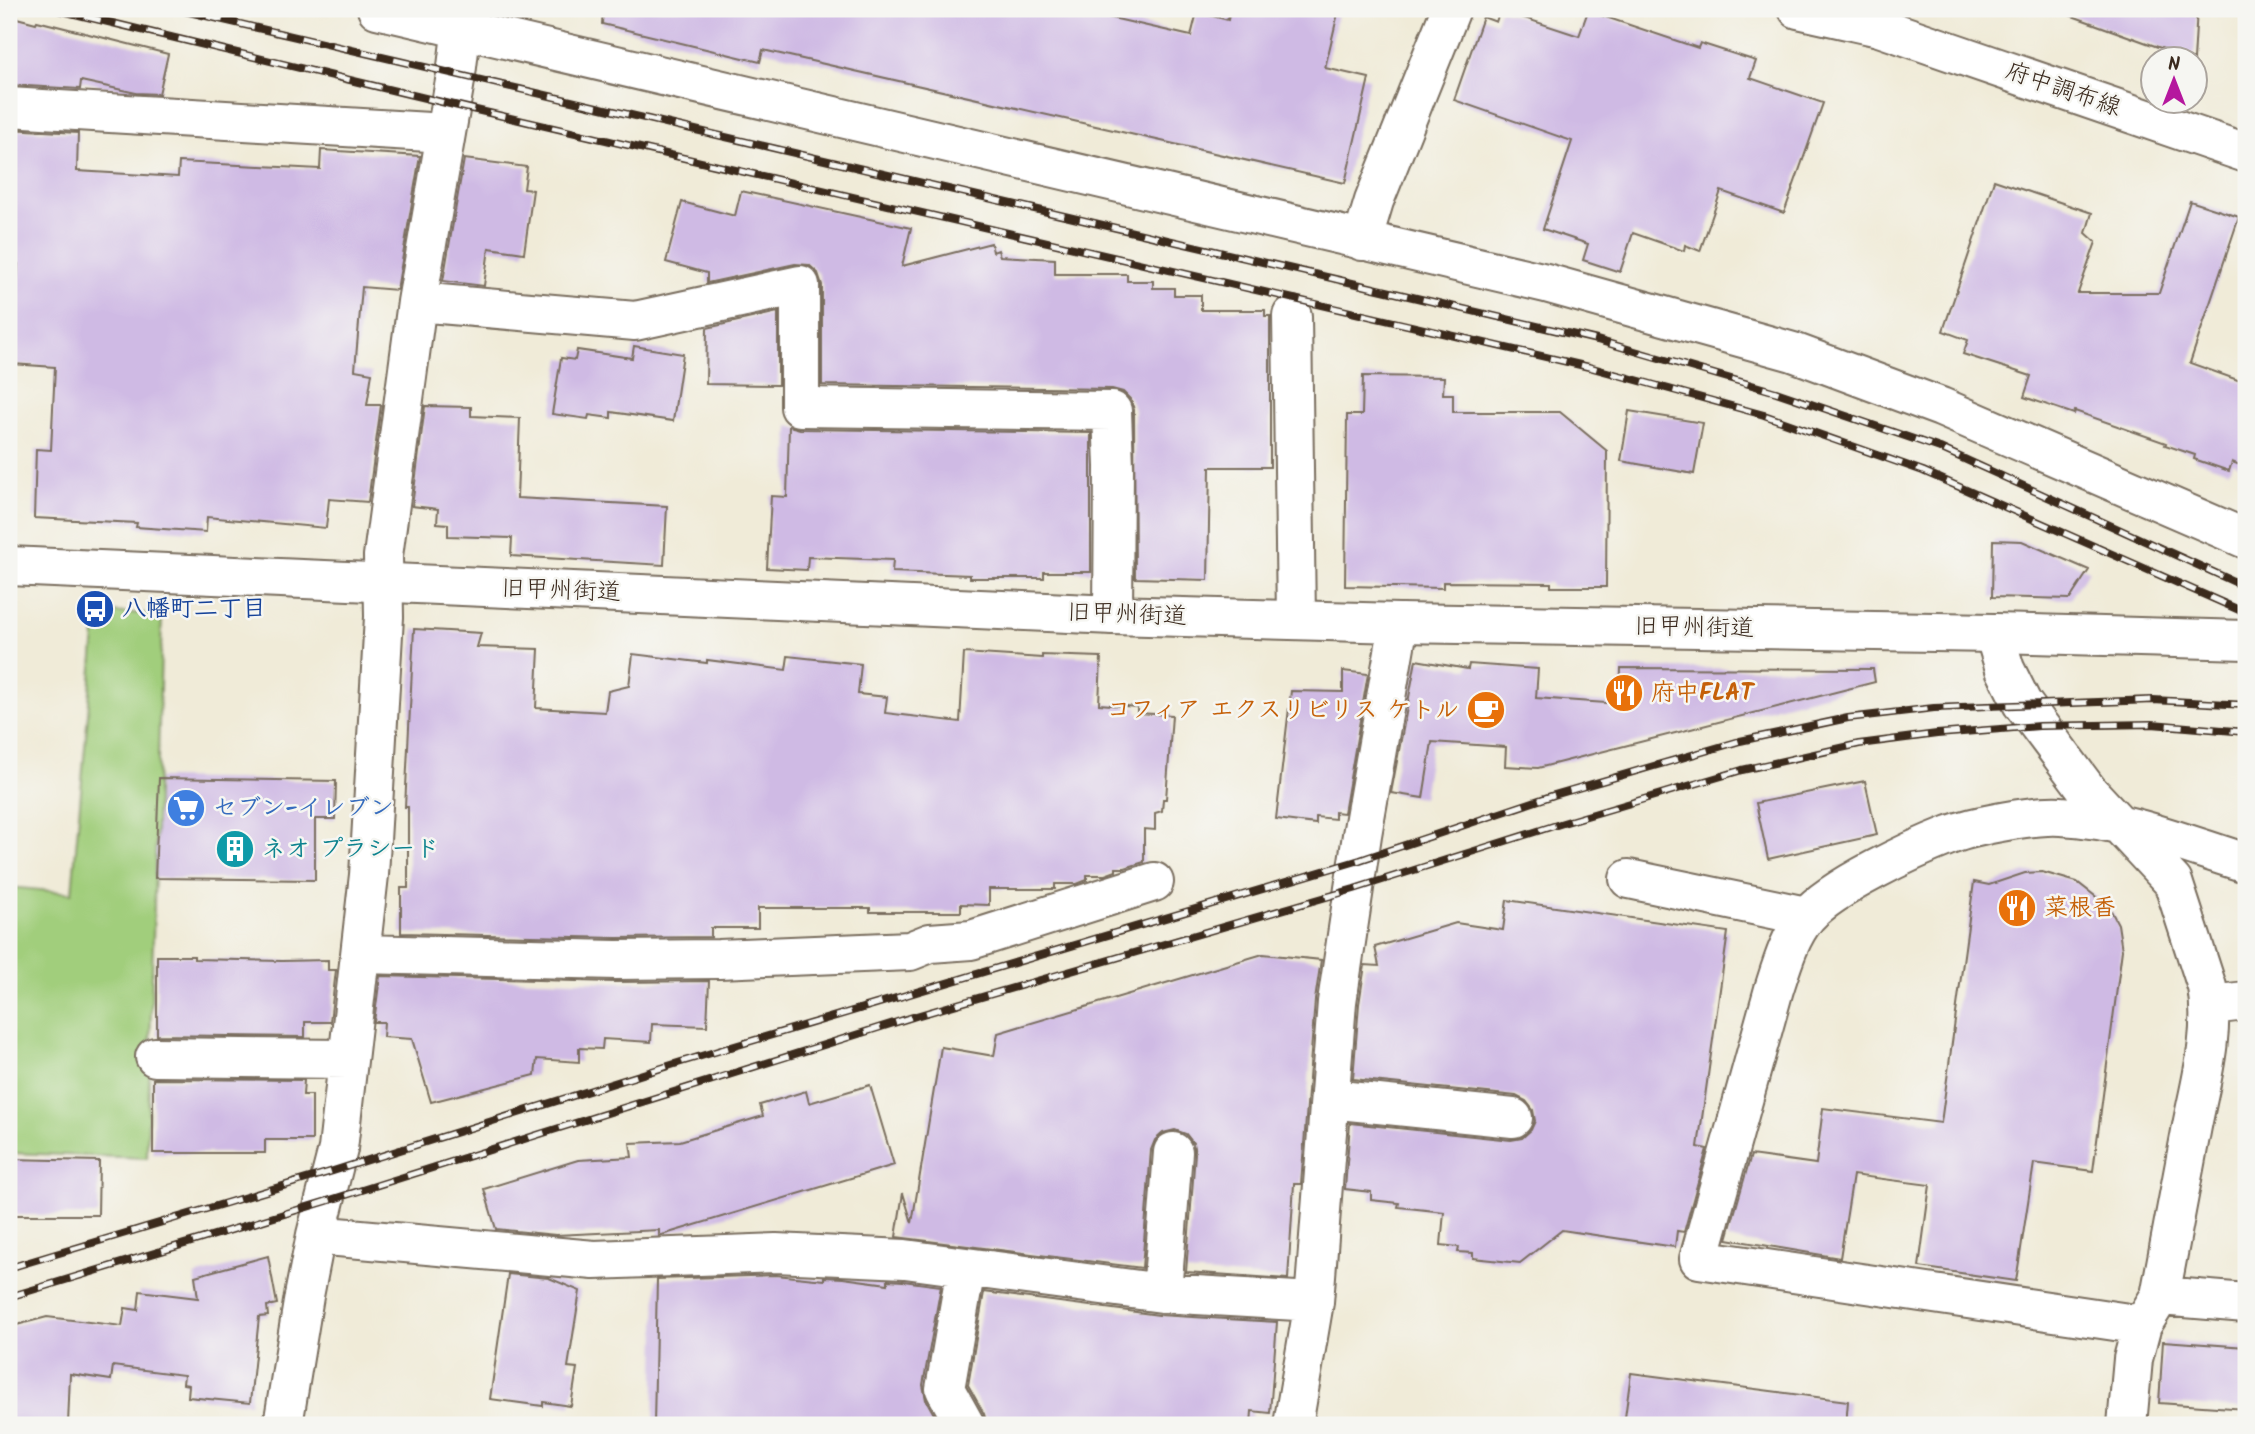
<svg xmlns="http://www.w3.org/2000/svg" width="2255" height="1434" font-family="Kalam,'Klee One',sans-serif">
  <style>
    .green { fill: #a1ce7c; stroke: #6e7c4d; stroke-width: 2 }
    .building { fill: #cfbae4 }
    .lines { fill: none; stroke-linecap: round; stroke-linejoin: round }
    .minor-casing { stroke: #7a6e5f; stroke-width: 42 }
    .major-casing { stroke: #7a6e5f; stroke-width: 42 }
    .minor { stroke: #fff; stroke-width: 38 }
    .major { stroke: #fff; stroke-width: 38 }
    .rail-casing { stroke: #3b2a1e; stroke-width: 8 }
    .rail { stroke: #f6f6f2; stroke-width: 5; stroke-dasharray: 16; stroke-linecap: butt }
    .labels { text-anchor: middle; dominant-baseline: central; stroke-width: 5; stroke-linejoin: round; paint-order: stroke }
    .street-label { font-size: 24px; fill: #3b2a1e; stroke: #f6f6f2 }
    .transit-label { font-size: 24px; font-weight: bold; fill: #164399; stroke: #f6f6f2; text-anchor: start }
    .food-label { font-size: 24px; font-weight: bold; fill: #c56008; stroke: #f6f6f2; text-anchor: start }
    .shop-label { font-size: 24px; font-weight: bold; fill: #366cbe; stroke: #f6f6f2; text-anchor: start }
    .culture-label { font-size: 24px; font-weight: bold; fill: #0d838f; stroke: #f6f6f2; text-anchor: start }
  </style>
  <rect width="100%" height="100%" fill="#f6f6f2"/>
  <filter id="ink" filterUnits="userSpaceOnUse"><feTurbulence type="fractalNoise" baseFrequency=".0143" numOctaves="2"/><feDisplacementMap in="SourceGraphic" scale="14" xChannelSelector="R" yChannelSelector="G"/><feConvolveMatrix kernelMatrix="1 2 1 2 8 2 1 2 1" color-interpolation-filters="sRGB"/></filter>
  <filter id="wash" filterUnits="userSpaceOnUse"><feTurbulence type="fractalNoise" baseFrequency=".00686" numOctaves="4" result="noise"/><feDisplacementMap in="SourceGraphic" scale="28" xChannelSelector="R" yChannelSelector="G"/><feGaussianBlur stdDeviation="1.57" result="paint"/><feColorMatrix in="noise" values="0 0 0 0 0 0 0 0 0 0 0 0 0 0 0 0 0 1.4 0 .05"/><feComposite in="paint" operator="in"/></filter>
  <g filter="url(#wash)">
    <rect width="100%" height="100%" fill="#f0ebd8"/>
    <path class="green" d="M97 612 162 614 147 1158 9 1153V887L72 893Z"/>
    <g id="blocks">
      <path class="building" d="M603 9H1073L1191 36 1197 12 1228 20 1230 9H1339L1325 68 1369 78 1345 183 763 50 760 62 602 24Z
        M2065 9H2197L2194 60 2064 13Z
        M1500 10 1579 36 1588 11 1698 48 1700 43 1756 61 1750 78 1823 103 1784 213 1721 191 1700 251 1685 245 1684 251 1633 233 1620 272 1583 260 1588 244 1543 229 1572 141 1454 100 1483 17 1496 22Z
        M9 16 36 23 37 21 168 54 159 94 136 93 81 81 80 89 9 85Z
        M9 129 78 133 77 171 178 177 179 162 320 169 321 150 420 156 397 290 362 287 355 370 372 373 367 405H381L368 502 329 499 326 528 207 517 206 532 136 527 137 523 34 518 36 449 51 450 55 367 12 364 18 264 9 263Z
        M464 159 527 167 524 189 533 190 524 253 489 248 484 286 443 281Z
        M1994 180 2092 213 2086 233 2096 242 2078 293H2159L2190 201 2239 217 2190 363 2246 383V467L2232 462 2229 471 2194 459 2195 455 2165 445 2166 443 2075 411 2074 414 2024 397 2031 376 1963 354 1968 340 1943 331Z
        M741 191 911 228 902 266 991 243 993 252 998 250 1000 256 1055 259V274H1127V281H1153V288H1174V295H1201V310H1265V316H1270V467H1210L1208 580 1135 578 1134 410 1131 400 1123 392 1112 389 822 385V285L818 273 809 265 795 264 707 283V273L666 262 682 202 735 216Z
        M778 312V385L706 384 707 328Z
        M634 346 683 354 673 421 611 412V418L589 415 588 419 552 414 561 358 575 360 577 350 632 358Z
        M1363 376 1444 377 1443 394H1453V412H1560L1607 451 1606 587H1551V583L1443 582V588L1345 586 1347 415H1362Z
        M425 406 471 407V416L520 418 517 498 667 506 664 565 511 556 512 538 448 536V524L437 523 438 509 412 506Z
        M1629 411 1703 423 1694 474 1621 461Z
        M789 426 800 429 1091 433V572H1044V578H970V575L892 572 893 560 808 557 807 570 767 568 771 496 787 497Z
        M1993 540 2022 541 2089 570 2070 599 1992 597Z
        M414 629 481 633 477 647 539 649 536 708 605 712 608 691 629 686 633 654 707 663V660L786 670 788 656 861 664 858 694 887 697 885 713 960 722 964 653 1042 658V655L1101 657 1099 704 1137 707V713L1172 715 1166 799H1163L1162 811 1155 813V830L1144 829V862L1125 868H1116V871L1105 875H1087V880L1077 884H1055V889H989V905L961 904V912H870V908H758V928H711V937L616 938 401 933V888H408V807H405Z
        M1416 660 1468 669 1469 664 1538 669 1536 698 1620 704 1621 668 1873 669 1875 682 1538 768 1505 766 1506 747 1432 742 1423 798 1391 793Z
        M1343 671 1368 674 1344 813 1335 812V819L1316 817V824L1276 819 1291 691 1343 692Z
        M159 778 336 781 335 819H315V880L155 878Z
        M1865 781 1877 835 1768 859 1756 803Z
        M2042 872 2077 882 2109 907 2118 924 2122 950 2093 1171 2034 1163 2016 1281 1919 1267 1930 1185 1853 1175 1840 1258 1727 1239 1751 1155 1816 1164 1823 1108 1941 1123 1974 882 1989 885 2025 873Z
        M1507 900 1728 932 1698 1147 1707 1149 1684 1232 1677 1231 1675 1247 1562 1230 1520 1263 1473 1258V1253L1458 1252 1459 1247 1441 1245 1444 1212 1398 1207 1399 1203 1371 1200V1192L1345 1189 1350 1123 1511 1140 1522 1138 1531 1130 1535 1121 1533 1110 1526 1101 1516 1096 1353 1079 1359 1004 1365 965 1379 966 1375 947 1456 923 1503 930Z
        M1263 954 1321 960 1315 1000 1301 1184H1294L1288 1279 1186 1272 1195 1153 1193 1143 1186 1134 1175 1130 1163 1133 1155 1140 1151 1150 1142 1268 896 1237 903 1193 912 1223 941 1047 994 1056 998 1033Z
        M157 956H194V959L282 961 328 960V970H336L330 1022H305V1037L157 1035Z
        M380 976 615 982 709 981 707 1026 652 1024 651 1042 603 1039 602 1049 579 1048V1062L537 1059 535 1075 431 1102 412 1039 383 1037 384 1022H374Z
        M153 1079 304 1080 303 1095H312V1140H265V1153H153Z
        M870 1085 894 1165 662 1235 659 1236V1230L556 1235 496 1229 484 1189 578 1160 632 1157 630 1143 680 1141 763 1116 760 1105 806 1091 809 1103Z
        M9 1159 99 1161 98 1215H9Z
        M268 1256 277 1304 267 1306 268 1316 259 1317 250 1403 188 1397 189 1385 183 1384 184 1375 113 1366 111 1380 70 1374 68 1425H9V1327L47 1317 122 1326 125 1308 138 1310 140 1291 198 1298 195 1276Z
        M508 1274 549 1278 580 1291 568 1367 577 1368 571 1406 543 1402V1406L490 1399Z
        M776 1275 824 1280V1277L843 1278 888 1284V1280L903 1281 941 1286 923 1385 926 1400 940 1425H654L657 1279Z
        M984 1292 1159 1315 1277 1322 1270 1413 1252 1411 1251 1425H987L984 1414 968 1385Z
        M2163 1341 2246 1347V1409L2159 1403Z
        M1631 1373 1848 1401 1846 1425H1624Z"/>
    </g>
  </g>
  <g filter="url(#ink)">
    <use href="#blocks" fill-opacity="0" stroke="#7a6e5f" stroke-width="2"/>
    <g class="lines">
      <g class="minor-casing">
        <path id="minor" d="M377 9 1546 283 1793 352 1941 407 2246 539
          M9 107 446 133
          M1362 241 1374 201 1451 9
          M417 302 635 321 800 285V407L1112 411 1114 467 1113 615
          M1292 316 1296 620
          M1994 633 2005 669 2022 703 2088 791 2173 882 2207 987C2215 1032 2201 1081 2192 1126 2182 1182 2171 1239 2160 1296L2142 1325 2133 1359 2127 1425
          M1629 879 1806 916
          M360 954 616 960 719 959 910 951 930 943 971 940 1154 882
          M2210 1005 2246 1001
          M155 1057 348 1059
          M1330 1099 1513 1118
          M316 1235 594 1260 776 1253 905 1259 1162 1293 1314 1302
          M1162 1293 1173 1152
          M2160 1296 2246 1303
          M2142 1325 1699 1259 1774 989C1782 964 1790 936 1807 916 1832 887 1914 849 1950 835 1973 826 2036 814 2061 816 2125 819 2185 844 2246 863
          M283 1425 304 1296 316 1235 338 1149 369 875 384 617 383 556 417 302 456 75 464 9
          M965 1425 945 1389 966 1268
          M1293 1425 1314 1302 1337 1002 1362 835 1399 623"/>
      </g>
      <g class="major-casing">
        <path id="major" d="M1798 9 1879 27 2246 153
          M9 566 1113 615 1399 623 1994 633 2246 640"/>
      </g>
      <use href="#minor" class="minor"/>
      <use href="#major" class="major"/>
      <g class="rail-casing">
        <path id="rail" d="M54 9 450 104 1589 367 1764 415 1923 471 2246 613
          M176 9 1597 340 1776 392 1940 448 2246 587
          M9 1268 333 1171 681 1062 1360 860 1554 795 1740 741 1848 718 1934 708 2153 700 2246 705
          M9 1297 327 1201 916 1016 1354 889 1563 823 1742 770 1859 744 1937 734 2039 726 2152 724 2246 732"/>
      </g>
      <use href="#rail" class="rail"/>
    </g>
  </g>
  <defs>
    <g id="bus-disc" transform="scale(2.0125)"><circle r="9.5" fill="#1a4fb4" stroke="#f6f6f2"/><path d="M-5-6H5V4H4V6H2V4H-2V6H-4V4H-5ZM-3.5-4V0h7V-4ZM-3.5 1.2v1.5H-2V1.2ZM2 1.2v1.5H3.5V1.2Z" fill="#fff"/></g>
    <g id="restaurant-disc" transform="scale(2.0125)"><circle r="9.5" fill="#e8710a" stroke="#f6f6f2"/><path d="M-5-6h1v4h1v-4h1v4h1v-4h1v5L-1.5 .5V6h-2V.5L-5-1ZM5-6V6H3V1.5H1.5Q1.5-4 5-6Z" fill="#fff"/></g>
    <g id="cafe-disc" transform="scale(2.0125)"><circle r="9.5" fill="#e8710a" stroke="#f6f6f2"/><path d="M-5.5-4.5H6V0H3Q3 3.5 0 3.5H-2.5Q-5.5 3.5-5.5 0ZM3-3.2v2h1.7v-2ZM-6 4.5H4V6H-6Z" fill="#fff"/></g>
    <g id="supermarket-disc" transform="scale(2.0125)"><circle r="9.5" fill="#3f7fe0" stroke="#f6f6f2"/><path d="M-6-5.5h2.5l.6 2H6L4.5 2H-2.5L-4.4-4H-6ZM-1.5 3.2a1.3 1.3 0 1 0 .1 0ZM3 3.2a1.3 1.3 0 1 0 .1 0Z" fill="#fff"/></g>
    <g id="building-disc" transform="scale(2.0125)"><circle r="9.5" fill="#0f9aa8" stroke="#f6f6f2"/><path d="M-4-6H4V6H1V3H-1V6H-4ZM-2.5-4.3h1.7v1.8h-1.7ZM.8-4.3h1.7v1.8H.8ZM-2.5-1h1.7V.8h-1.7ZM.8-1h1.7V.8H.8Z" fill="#fff"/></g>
  </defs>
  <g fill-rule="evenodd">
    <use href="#bus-disc" x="95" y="609"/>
    <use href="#restaurant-disc" x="1624" y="693"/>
    <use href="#cafe-disc" x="1486" y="710"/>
    <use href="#supermarket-disc" x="186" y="808"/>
    <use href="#building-disc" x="235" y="849"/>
    <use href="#restaurant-disc" x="2017" y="908"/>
  </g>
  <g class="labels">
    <g class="street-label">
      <text transform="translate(2063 90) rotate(19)">府中調布線</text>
      <text transform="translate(561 591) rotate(2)">旧甲州街道</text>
      <text transform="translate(1127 615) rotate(2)">旧甲州街道</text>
      <text transform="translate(1694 628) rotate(1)">旧甲州街道</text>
    </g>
    <g class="transit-label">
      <text x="122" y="609">八幡町二丁目</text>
    </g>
    <g class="food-label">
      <text x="1651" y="693">府中FLAT</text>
      <text x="1459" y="710" text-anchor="end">コフィア エクスリビリス ケトル</text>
      <text x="2044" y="908">菜根香</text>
    </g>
    <g class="shop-label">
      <text x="213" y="808">セブン-イレブン</text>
    </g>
    <g class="culture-label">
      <text x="262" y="849">ネオ プラシード</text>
    </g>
  </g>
  <rect width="2255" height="1434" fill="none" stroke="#f6f6f2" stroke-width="35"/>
  <g transform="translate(2174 80)"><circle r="33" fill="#f6f6f2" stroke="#aba49d" stroke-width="2"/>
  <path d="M0-5L12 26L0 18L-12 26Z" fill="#b5179e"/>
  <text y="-10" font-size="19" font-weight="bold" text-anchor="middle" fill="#3b2a1e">N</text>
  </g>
</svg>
